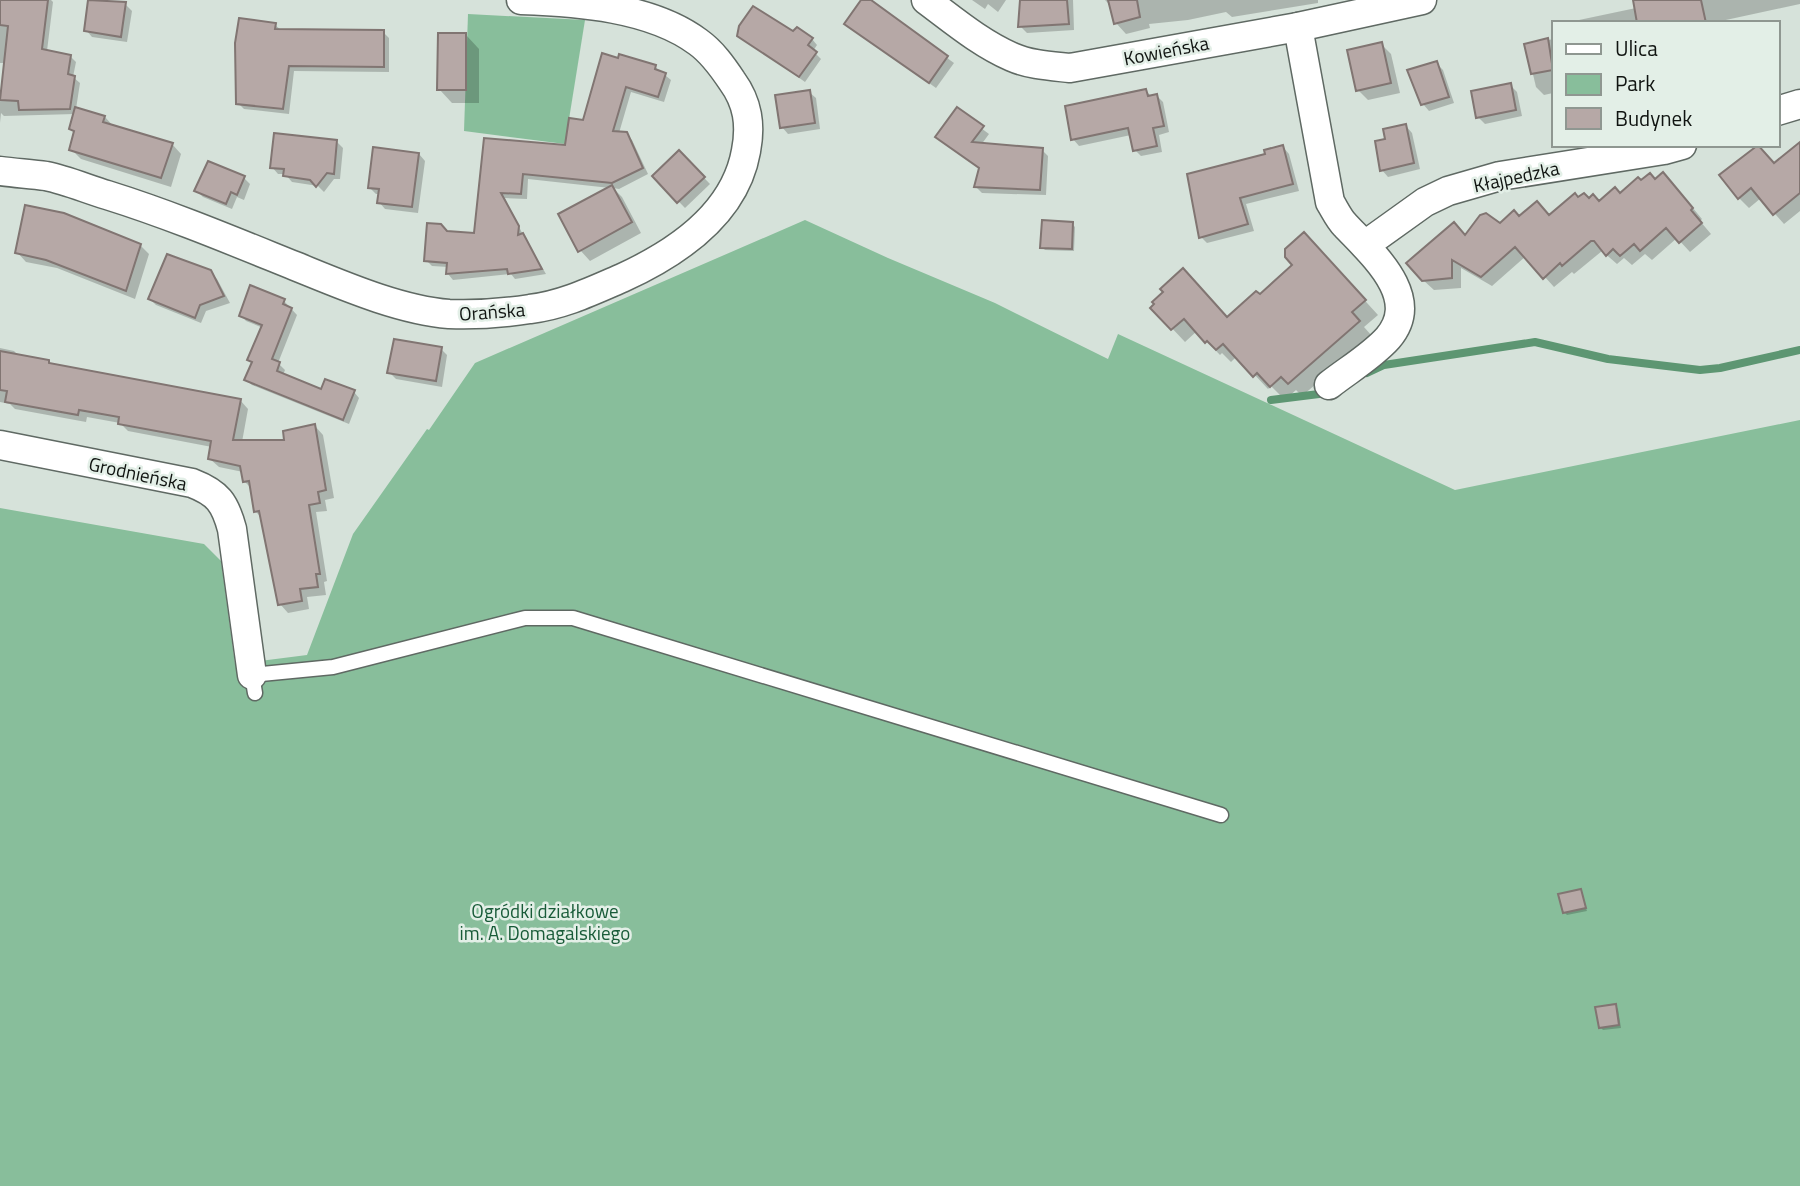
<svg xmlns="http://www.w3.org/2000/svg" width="1800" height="1186" font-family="'Titillium Web',sans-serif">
	<rect width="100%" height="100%" fill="#d6e2da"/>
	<g fill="#88be9b">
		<path d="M 468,14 L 585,20 L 565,144 L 464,131 Z"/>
		<path d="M 805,220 L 888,258 L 995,303 L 1108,359 L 1118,334 L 1455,490 L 1800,420 L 1800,1186 L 0,1186 L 0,508 L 204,544 L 221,561 L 235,664 L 307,655 L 353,534 L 427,429 L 429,430 L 475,363 Z"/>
	</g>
	<g fill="#0003">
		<path d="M 0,0 L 51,0 L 53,2 L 47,51 L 70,56 L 76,62 L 73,77 L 80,83 L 76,109 L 105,117 L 114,127 L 172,144 L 181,154 L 171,187 L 81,159 L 71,149 L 76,133 L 71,128 L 75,114 L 4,116 L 1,113 L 0,123 L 0,100 L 5,63 L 0,63 Z"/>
		<path d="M 90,0 L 125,4 L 132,11 L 127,42 L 92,37 L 86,30 Z"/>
		<path d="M 863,0 L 868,0 L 954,63 L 936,88 L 846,24 Z"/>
		<path d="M 972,0 L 1006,0 L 998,12 L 988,4 L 985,9 Z"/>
		<path d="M 1021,0 L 1073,0 L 1074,30 L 1027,33 L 1020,26 Z"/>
		<path d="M 1105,0 L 1318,0 L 1318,3 L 1232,17 L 1226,12 L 1188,20 L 1149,24 L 1150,28 L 1126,34 L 1116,23 L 1112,7 Z"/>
		<path d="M 1640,0 L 1800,0 L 1800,4 L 1712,23 L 1580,23 L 1579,20 L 1636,8 Z"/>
		<path d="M 275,25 L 281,30 L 383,32 L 389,38 L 389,72 L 294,71 L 289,114 L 244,109 L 238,103 Z"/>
		<path d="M 466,35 L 479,49 L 479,103 L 452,103 L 439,89 Z"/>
		<path d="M 739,35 L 812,39 L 817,45 L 813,51 L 821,59 L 805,82 Z"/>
		<path d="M 1553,39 L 1553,93 L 1544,95 L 1536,87 L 1526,45 Z"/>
		<path d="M 1381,44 L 1391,54 L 1400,93 L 1368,100 L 1358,90 Z"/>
		<path d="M 603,56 L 655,67 L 671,80 L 664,102 L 631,92 L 619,133 L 626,134 L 632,140 L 648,174 L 619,189 L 613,188 L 622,197 L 641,233 L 590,261 L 580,250 L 610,188 L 528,179 L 527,199 L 505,198 L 524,237 L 546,274 L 515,279 L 511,274 L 453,280 L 448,274 L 448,267 L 432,266 L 426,260 L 447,233 L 476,235 L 485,140 L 566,146 L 584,122 Z"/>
		<path d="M 1436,63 L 1443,70 L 1454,103 L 1429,111 L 1423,104 Z"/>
		<path d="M 1510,85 L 1517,92 L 1522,116 L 1485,124 L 1478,117 Z"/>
		<path d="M 1146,91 L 1152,97 L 1157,96 L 1163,102 L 1169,132 L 1159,135 L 1162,152 L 1141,156 L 1135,150 L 1131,135 L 1079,146 L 1073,139 Z"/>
		<path d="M 809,92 L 816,98 L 820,129 L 788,134 L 782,127 Z"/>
		<path d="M 957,110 L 989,134 L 981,145 L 1042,150 L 1048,156 L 1046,195 L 982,193 L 976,187 L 980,169 L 937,137 Z"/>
		<path d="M 1406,126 L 1412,133 L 1420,169 L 1388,177 L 1382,170 L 1387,140 Z"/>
		<path d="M 336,141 L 343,148 L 340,179 L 334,179 L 324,192 L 318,186 L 292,182 L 285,174 L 278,174 L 272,167 Z"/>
		<path d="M 1283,147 L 1289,154 L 1299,191 L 1246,204 L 1254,231 L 1207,243 L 1201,237 L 1267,155 Z"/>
		<path d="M 679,152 L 710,184 L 685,208 L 654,176 Z"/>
		<path d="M 419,154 L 425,161 L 418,213 L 385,209 L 379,202 L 380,194 L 376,194 L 369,187 Z"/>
		<path d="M 1800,155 L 1800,211 L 1784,224 L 1761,198 L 1749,208 L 1739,198 L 1775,165 Z"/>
		<path d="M 244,178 L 250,184 L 244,200 L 237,197 L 232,209 L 203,197 L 197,191 Z"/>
		<path d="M 1655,181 L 1673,184 L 1702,219 L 1700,221 L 1711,234 L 1690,252 L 1677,238 L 1652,260 L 1645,254 L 1632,265 L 1624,258 L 1617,264 L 1602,251 L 1574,274 L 1572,272 L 1554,287 L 1526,256 L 1492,286 L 1461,268 L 1461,288 L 1434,290 L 1423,280 L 1466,236 L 1520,218 L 1550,217 L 1579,199 L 1599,203 L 1620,195 L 1641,183 Z"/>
		<path d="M 1072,224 L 1075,227 L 1074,251 L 1045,250 L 1042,247 Z"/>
		<path d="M 140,245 L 149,254 L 135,299 L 57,268 L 26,262 L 17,252 Z"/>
		<path d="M 1317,248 L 1378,315 L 1364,327 L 1372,336 L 1302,396 L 1296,390 L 1285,400 L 1271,386 L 1268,389 L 1237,356 L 1231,362 L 1222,353 L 1220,355 L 1197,331 L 1185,342 L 1153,308 L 1227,319 L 1260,297 Z"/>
		<path d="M 210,272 L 217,279 L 230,303 L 206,311 L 201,323 L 156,305 L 150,299 Z"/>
		<path d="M 284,301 L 297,315 L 278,363 L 285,370 L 283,375 L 322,391 L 354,392 L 359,398 L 349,424 L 252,385 L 246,380 L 253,363 L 249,360 L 263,328 L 246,321 L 241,315 Z"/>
		<path d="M 0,348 L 14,351 L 19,356 L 48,362 L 52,365 L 240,400 L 248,409 L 242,442 L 286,442 L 315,426 L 323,435 L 334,498 L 325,500 L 327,511 L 316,512 L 327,581 L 324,582 L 326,595 L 307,597 L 309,609 L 288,613 L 280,604 L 263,519 L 256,512 L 252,489 L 244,481 L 243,472 L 219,467 L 210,459 L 212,447 L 128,431 L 120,423 L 87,417 L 86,422 L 15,409 L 10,404 L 0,402 Z"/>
		<path d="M 441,349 L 447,355 L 442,387 L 396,379 L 389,372 Z"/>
		<path d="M 1580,891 L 1587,911 L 1567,915 L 1564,912 Z"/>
		<path d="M 1616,1006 L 1618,1009 L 1621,1028 L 1603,1030 L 1600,1027 Z"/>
	</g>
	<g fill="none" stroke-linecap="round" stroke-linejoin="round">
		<g stroke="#5d9672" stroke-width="8">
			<path d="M 1367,373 L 1384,365 L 1535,342 L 1608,359 L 1700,370 L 1720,368 L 1800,350"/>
			<path d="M 1271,400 L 1327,393"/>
		</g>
	</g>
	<g fill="#b6a8a6" stroke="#817572" stroke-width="2">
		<path d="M 0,0 L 48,0 L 42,49 L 71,55 L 68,74 L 75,76 L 70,109 L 19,110 L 18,101 L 0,100 L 8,26 L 0,25 Z"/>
		<path d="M 88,0 L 126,2 L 121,37 L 84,31 Z"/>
		<path d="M 861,0 L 871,0 L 948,56 L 929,83 L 844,24 Z"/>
		<path d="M 1020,0 L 1067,0 L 1069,24 L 1018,27 Z"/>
		<path d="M 1108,0 L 1137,0 L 1140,17 L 1114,24 Z"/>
		<path d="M 1633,0 L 1701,0 L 1706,23 L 1637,23 Z"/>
		<path d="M 753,6 L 793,31 L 797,27 L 813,38 L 808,45 L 817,52 L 799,77 L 737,36 L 739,26 Z"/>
		<path d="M 239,18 L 276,23 L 275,29 L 384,30 L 384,67 L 289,66 L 283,109 L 236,104 L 235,43 Z"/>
		<path d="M 438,33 L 466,33 L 466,90 L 437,90 Z"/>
		<path d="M 1548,38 L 1553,70 L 1531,74 L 1524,44 Z"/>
		<path d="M 1382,42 L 1391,83 L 1356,91 L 1347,50 Z"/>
		<path d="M 602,53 L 618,58 L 619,54 L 656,65 L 655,69 L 666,73 L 658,97 L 626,87 L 613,131 L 627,132 L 643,168 L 612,183 L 523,174 L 521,194 L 501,193 L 519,226 L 518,235 L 523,233 L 542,269 L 508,274 L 507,269 L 446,274 L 447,263 L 424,261 L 427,223 L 441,224 L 447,231 L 474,233 L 484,138 L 565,145 L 569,118 L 583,120 Z"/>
		<path d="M 1437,61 L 1449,97 L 1421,105 L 1407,70 Z"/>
		<path d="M 1511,83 L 1516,110 L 1476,118 L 1471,91 Z"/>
		<path d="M 1146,89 L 1148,96 L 1157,94 L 1164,126 L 1153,128 L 1157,146 L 1133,151 L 1128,128 L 1071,140 L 1065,106 Z"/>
		<path d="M 810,90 L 815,123 L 780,128 L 775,95 Z"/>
		<path d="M 75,107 L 105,116 L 103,122 L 173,143 L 161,178 L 69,150 L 74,131 L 69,129 Z"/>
		<path d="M 957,107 L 984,126 L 972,142 L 1043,148 L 1040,190 L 974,187 L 979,168 L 935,137 Z"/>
		<path d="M 1406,124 L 1414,163 L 1380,171 L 1375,141 L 1385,139 L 1383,129 Z"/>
		<path d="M 274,133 L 337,140 L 334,174 L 327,173 L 316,187 L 310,180 L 283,176 L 284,169 L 270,168 Z"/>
		<path d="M 1800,142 L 1800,193 L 1773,215 L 1751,188 L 1738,199 L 1719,175 L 1758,145 L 1774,163 Z"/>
		<path d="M 1283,145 L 1293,184 L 1240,198 L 1248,224 L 1199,238 L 1187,174 L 1265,154 L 1264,150 Z"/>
		<path d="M 373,147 L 419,153 L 412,207 L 377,203 L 379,189 L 368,188 Z"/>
		<path d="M 679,150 L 705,177 L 677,203 L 652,176 Z"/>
		<path d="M 208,161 L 245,176 L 237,195 L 231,192 L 226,204 L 194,191 Z"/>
		<path d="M 1663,172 L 1693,208 L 1691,210 L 1702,223 L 1679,243 L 1666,228 L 1640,251 L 1634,244 L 1620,256 L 1613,249 L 1606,256 L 1594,241 L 1591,241 L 1562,266 L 1560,263 L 1543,279 L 1515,247 L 1481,277 L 1452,260 L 1452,278 L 1422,281 L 1406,263 L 1454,222 L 1465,235 L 1480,215 L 1486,213 L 1500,223 L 1514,210 L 1519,216 L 1537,201 L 1549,215 L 1575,193 L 1578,197 L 1584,193 L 1589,198 L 1593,194 L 1599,201 L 1615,187 L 1620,193 L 1638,177 L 1641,180 L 1650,173 L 1655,179 Z"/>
		<path d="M 612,185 L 632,222 L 578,252 L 558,214 Z"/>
		<path d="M 25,205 L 64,213 L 141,244 L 126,291 L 46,260 L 15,253 Z"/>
		<path d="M 1042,220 L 1073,222 L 1072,249 L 1040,248 Z"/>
		<path d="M 1304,232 L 1366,300 L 1352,312 L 1360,321 L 1288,384 L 1281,377 L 1270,387 L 1257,373 L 1253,377 L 1223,344 L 1216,350 L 1207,341 L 1205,343 L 1184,319 L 1171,330 L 1150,308 L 1154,304 L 1152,302 L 1163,292 L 1160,289 L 1183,268 L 1227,317 L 1256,291 L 1260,294 L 1292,265 L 1285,257 L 1285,249 Z"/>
		<path d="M 167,254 L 211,270 L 224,296 L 200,305 L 195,318 L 148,299 Z"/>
		<path d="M 250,285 L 285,299 L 283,304 L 292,308 L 272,359 L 280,362 L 277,371 L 321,389 L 325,379 L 355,390 L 343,420 L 244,380 L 252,362 L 247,360 L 262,325 L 239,316 Z"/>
		<path d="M 394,339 L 442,347 L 436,381 L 387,373 Z"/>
		<path d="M 0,351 L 49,360 L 49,363 L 241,399 L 233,440 L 284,440 L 283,431 L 315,424 L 326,490 L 318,492 L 320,503 L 309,505 L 320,574 L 316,574 L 318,587 L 300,589 L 302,601 L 278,605 L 259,511 L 254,512 L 249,481 L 243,482 L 240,466 L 208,459 L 211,441 L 118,424 L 119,417 L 79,410 L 78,415 L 5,402 L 7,391 L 0,390 Z"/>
		<path d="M 1581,889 L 1586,908 L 1563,913 L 1558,894 Z"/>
		<path d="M 1616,1004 L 1619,1025 L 1599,1028 L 1595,1007 Z"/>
	</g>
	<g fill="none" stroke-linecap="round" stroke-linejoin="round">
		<defs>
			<path id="lane" d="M 255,693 L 252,675 L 333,667 L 525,618 L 573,618 L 1221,815"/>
			<g id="street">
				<path d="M 926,0 C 953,20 980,43 1012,57 C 1030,65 1051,66 1070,68 L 1298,27 L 1422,0"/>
				<path d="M 1298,27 L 1330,202 C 1335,210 1339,219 1345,225 C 1372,254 1423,297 1388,338 C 1372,356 1348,370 1329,385"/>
				<path d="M 1777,111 L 1800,104"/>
				<path d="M 0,171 C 15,173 31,174 46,176 C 66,180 87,189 107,195 C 171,215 233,241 295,266 C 342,285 399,310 449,314 C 475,315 504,313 530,309 C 563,305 592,291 622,278 C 677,253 735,214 746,151 C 751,125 748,103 732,81 C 722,66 712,52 698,42 C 651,7 577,2 521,0"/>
				<path d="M 1365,245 L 1425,202 L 1448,191 L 1500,176 L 1664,150 L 1682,145"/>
				<path d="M 0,445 L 192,483 C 218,493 225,503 232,529 L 252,675"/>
			</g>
		</defs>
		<use href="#lane" stroke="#5f6963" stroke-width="17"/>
		<use href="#street" stroke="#5f6963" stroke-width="31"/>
		<use href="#lane" stroke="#fff" stroke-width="14"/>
		<use href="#street" stroke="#fff" stroke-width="28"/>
	</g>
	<g text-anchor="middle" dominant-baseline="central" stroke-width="5" stroke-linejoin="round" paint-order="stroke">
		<g font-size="19" fill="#101411" stroke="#e3efe7">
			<text transform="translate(1166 50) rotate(-11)">Kowieńska</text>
			<text transform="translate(1516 176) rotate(-12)">Kłajpedzka</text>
			<text transform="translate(492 311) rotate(-4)">Orańska</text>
			<text transform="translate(138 473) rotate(12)">Grodnieńska</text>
		</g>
		<g font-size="19" fill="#185b38" stroke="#e3efe7">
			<text x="545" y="910">Ogródki działkowe<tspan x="545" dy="22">im. A. Domagalskiego</tspan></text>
		</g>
	</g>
	<rect x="1552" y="21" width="228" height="126" fill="#e3efe7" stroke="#8f9791" stroke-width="2"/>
	<rect x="1566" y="44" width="35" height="10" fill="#ffffff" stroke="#8f9791" stroke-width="2"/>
	<text x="1615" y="56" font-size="21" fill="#101411">Ulica</text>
	<rect x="1566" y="74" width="35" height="21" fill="#88be9b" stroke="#8f9791" stroke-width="2"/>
	<text x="1615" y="91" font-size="21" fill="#101411">Park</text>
	<rect x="1566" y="108" width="35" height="21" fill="#b6a8a6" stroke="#8f9791" stroke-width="2"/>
	<text x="1615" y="126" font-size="21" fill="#101411">Budynek</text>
</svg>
